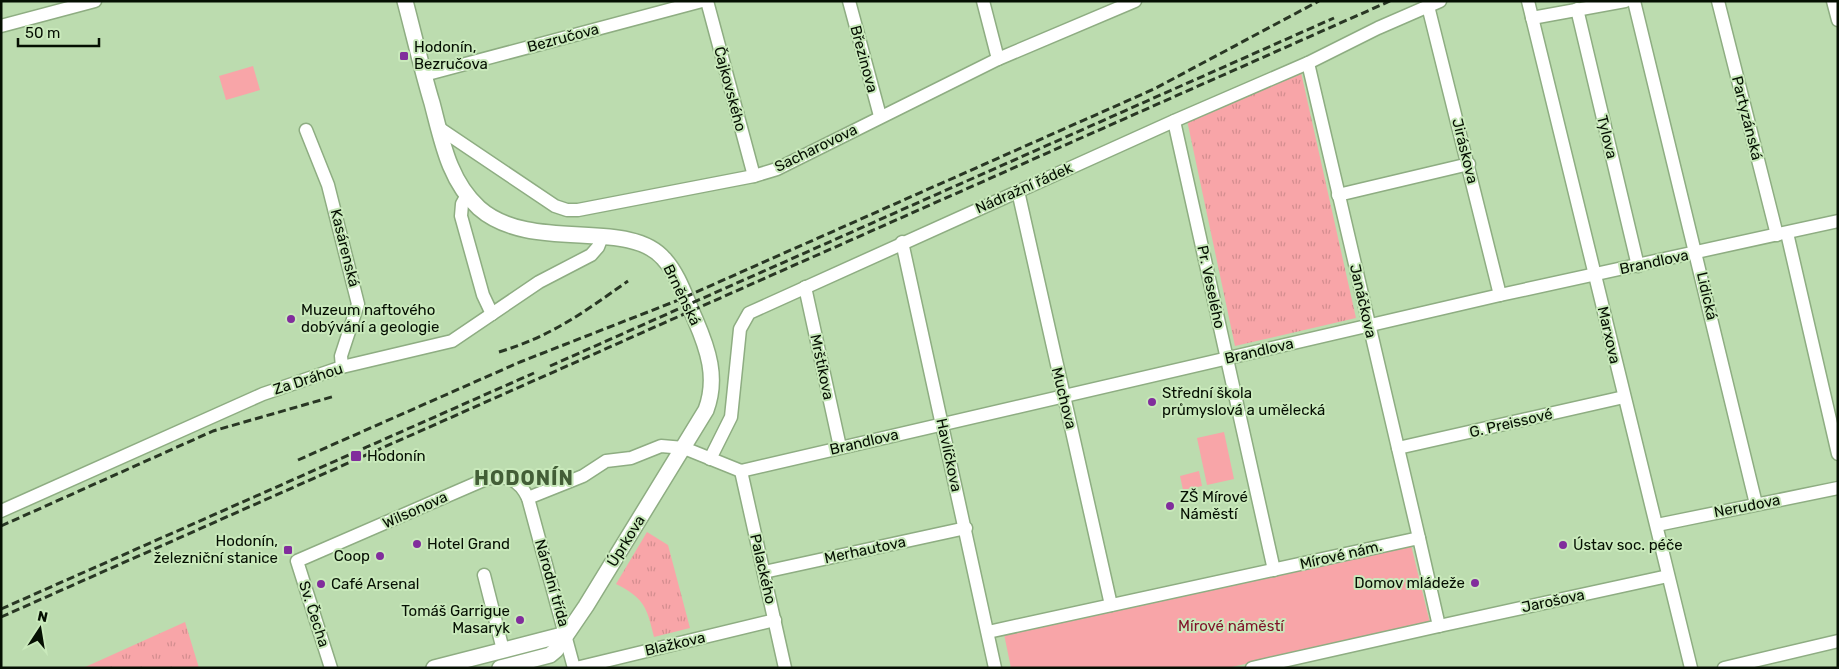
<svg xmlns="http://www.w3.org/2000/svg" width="1839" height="669" font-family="Rubik,sans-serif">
	<defs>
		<pattern id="grass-tufts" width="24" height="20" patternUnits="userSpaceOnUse" patternTransform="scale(1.25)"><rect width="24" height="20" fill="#f8a5a8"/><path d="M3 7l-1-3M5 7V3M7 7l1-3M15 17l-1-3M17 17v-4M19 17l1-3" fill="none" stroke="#d38d8f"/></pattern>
	</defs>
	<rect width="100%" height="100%" fill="#bcdcaf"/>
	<g fill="url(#grass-tufts)">
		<path d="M 1300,68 L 1356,318 L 1235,346 L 1187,120 Z"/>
		<path d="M 647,532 L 668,545 L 690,628 L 654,637 C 647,607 644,598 616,584 Z"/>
		<path d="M 185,622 L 199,668 L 83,668 Z"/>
	</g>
	<g fill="#f8a5a8">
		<path d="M 253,66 L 260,90 L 226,100 L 219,76 Z"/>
		<path d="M 1224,432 L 1234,479 L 1207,485 L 1197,438 Z"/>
		<path d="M 1199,471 L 1202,486 L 1183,490 L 1180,476 Z"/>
		<path d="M 1411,545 L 1430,623 L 1227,668 L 1011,668 L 1004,634 Z"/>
	</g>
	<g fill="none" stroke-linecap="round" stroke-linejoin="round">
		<defs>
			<g id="minor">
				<path d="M 707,1 L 754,176"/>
				<path d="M 849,1 L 880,116"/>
				<path d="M 983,1 L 998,59"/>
				<path d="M 1528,1 L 1691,668"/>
				<path d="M 1634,1 L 1756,504"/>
				<path d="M 1718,1 L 1777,235"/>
				<path d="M 1833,1 L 1838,20"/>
				<path d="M 1428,6 L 1500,295"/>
				<path d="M 1577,9 L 1638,266"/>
				<path d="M 1532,18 L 1625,1"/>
				<path d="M 1,26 L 95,1"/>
				<path d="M 1308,63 L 1419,538"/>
				<path d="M 424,75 L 702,1"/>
				<path d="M 1174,121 L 1274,570"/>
				<path d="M 439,128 L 555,206 L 567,210 L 578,210 L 754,176 L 777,169 L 998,59 L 1135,1"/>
				<path d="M 306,130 L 328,185 L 358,304 L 341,356 L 342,367"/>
				<path d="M 1018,191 L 1111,605"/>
				<path d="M 467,195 L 462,204 L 461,216 L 483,295 L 492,314"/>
				<path d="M 1338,195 L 1469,164"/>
				<path d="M 1787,233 L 1838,454"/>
				<path d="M 902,242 L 995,668"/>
				<path d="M 805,287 L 840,447"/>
				<path d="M 1398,448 L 1624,397"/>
				<path d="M 710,459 L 731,417 L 740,329 L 749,313 L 1174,121 L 1308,63 L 1378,28 L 1440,1"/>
				<path d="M 741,471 L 785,668"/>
				<path d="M 528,498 L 583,476 L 606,461 L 631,458 L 661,446 L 684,448 L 741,471 L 1500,295 L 1838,221"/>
				<path d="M 1,511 L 263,394 L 342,367 L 452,341 L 539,282 L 591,255 L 598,247 L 602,237"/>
				<path d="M 1657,525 L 1838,488"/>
				<path d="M 764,572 L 966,528"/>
				<path d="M 484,575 L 503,650"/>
				<path d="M 1439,626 L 1668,576"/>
				<path d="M 988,632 L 1419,538 L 1439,626 L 1252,668"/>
				<path d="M 331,668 L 297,561 L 486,479 C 506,474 519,479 528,498 L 574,668"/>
				<path d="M 576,668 L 775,620"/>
				<path d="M 1724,668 L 1838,641"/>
			</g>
			<g id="major">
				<path d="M 405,1 C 414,35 422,70 432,103 C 442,141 449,181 479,208 C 531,254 629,217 664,259 C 679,275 686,300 695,319 C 708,349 718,378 706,410 L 586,606 L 556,650 L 550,655 L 500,668"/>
				<path d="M 434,668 L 566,634"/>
			</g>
		</defs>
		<use href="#minor" stroke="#8ead82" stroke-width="15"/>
		<use href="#major" stroke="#8ead82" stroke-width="18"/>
		<use href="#minor" stroke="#fff" stroke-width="12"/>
		<use href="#major" stroke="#fff" stroke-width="15"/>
		<g stroke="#293724" stroke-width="3" stroke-dasharray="8 4" stroke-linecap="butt">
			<path d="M 499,352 C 552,336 584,312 628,281"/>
			<path d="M 550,366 L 1334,18"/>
			<path d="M 298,460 L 520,362 L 676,301 L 1154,89 L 1319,1"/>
			<path d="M 1,526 L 213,431 L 335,396"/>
			<path d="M 1,609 L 534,373"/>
			<path d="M 1,617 L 1390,1"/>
		</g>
	</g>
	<g fill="#812d9c" stroke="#c9e9bb" stroke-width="2">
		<rect x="399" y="51" width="10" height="10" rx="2.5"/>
		<circle cx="291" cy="319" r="5"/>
		<circle cx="1152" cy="402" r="5"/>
		<rect x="350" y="450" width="12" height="12" rx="2.5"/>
		<circle cx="1170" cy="506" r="5"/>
		<circle cx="417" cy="544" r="5"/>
		<circle cx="1563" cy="545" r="5"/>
		<rect x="283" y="545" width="10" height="10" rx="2.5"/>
		<circle cx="380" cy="556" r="5"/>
		<circle cx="1475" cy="583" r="5"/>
		<circle cx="321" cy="584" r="5"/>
		<circle cx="520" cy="620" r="5"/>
	</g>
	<g text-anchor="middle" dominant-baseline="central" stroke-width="4" stroke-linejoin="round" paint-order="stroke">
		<g font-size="15" fill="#050f02" stroke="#c9e9bb">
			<text transform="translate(563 38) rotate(-15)">Bezručova</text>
			<text transform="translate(864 59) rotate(75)">Březinova</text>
			<text transform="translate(730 89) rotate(75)">Čajkovského</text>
			<text transform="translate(1747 118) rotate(76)">Partyzánská</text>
			<text transform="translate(1607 137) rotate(76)">Tylova</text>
			<text transform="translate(816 148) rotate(-26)">Sacharovova</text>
			<text transform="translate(1465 151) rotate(76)">Jiráskova</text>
			<text transform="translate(1024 188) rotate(-24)">Nádražní řádek</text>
			<text transform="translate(345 248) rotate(76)">Kasárenská</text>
			<text transform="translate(1654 262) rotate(-12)">Brandlova</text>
			<text transform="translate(1211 287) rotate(78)">Pr. Veselého</text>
			<text transform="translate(682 295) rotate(64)">Brněnská</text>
			<text transform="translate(1707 296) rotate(77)">Lidická</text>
			<text transform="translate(1363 301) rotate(77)">Janáčkova</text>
			<text transform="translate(1609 335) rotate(77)">Marxova</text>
			<text transform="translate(1259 351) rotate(-13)">Brandlova</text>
			<text transform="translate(822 367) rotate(78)">Mrštíkova</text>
			<text transform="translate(308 379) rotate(-18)">Za Dráhou</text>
			<text transform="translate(1064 398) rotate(76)">Muchova</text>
			<text transform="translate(1511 423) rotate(-13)">G. Preissové</text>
			<text transform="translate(864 442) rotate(-13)">Brandlova</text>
			<text transform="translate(949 455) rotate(78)">Havlíčkova</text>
			<text transform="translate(1747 506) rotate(-11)">Nerudova</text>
			<text transform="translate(415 510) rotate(-24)">Wilsonova</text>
			<text transform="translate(626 541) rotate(-58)">Úprkova</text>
			<text transform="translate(865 550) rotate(-12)">Merhautova</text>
			<text transform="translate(1341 555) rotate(-13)">Mírové nám.</text>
			<text transform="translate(763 569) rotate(77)">Palackého</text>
			<text transform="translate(552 583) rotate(74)">Národní třída</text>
			<text transform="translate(1553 601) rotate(-12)">Jarošova</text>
			<text transform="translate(314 614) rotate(72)">Sv. Čecha</text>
			<text transform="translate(675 644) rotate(-13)">Blažkova</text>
		</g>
		<g font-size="15" fill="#050f02" stroke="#c9e9bb" text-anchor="start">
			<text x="414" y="47">Hodonín,<tspan x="414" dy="17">Bezručova</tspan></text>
			<text x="301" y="310">Muzeum naftového<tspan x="301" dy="17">dobývání a geologie</tspan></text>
			<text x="1162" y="393">Střední škola<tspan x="1162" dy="17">průmyslová a umělecká</tspan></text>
			<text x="367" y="456">Hodonín</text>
			<text x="1180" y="497">ZŠ Mírové<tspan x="1180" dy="17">Náměstí</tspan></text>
			<text x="278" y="541" text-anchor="end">Hodonín,<tspan x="278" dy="17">železniční stanice</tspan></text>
			<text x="427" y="544">Hotel Grand</text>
			<text x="1573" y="545">Ústav soc. péče</text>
			<text x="370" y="556" text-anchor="end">Coop</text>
			<text x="1465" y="583" text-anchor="end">Domov mládeže</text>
			<text x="331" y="584">Café Arsenal</text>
			<text x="510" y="611" text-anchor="end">Tomáš Garrigue<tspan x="510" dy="17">Masaryk</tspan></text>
		</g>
		<g font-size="15" fill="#7f1128" stroke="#c9e9bb">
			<text x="1231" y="626">Mírové náměstí</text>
		</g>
		<g font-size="20" font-weight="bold" letter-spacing="1" fill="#435e37" stroke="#c9e9bb">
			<text x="524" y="478">HODONÍN</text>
		</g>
	</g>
	<rect width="1839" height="669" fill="none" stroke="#050f02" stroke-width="5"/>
	<g transform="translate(40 629) rotate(12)" stroke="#c9e9bb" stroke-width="4" paint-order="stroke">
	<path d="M0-4L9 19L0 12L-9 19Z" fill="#050f02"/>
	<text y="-8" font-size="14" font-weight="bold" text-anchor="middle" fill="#050f02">N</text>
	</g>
	<path d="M18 38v8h81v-8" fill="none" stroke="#050f02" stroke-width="2.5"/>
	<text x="25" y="38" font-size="15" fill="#050f02" stroke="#c9e9bb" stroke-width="4" paint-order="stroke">50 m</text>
</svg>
